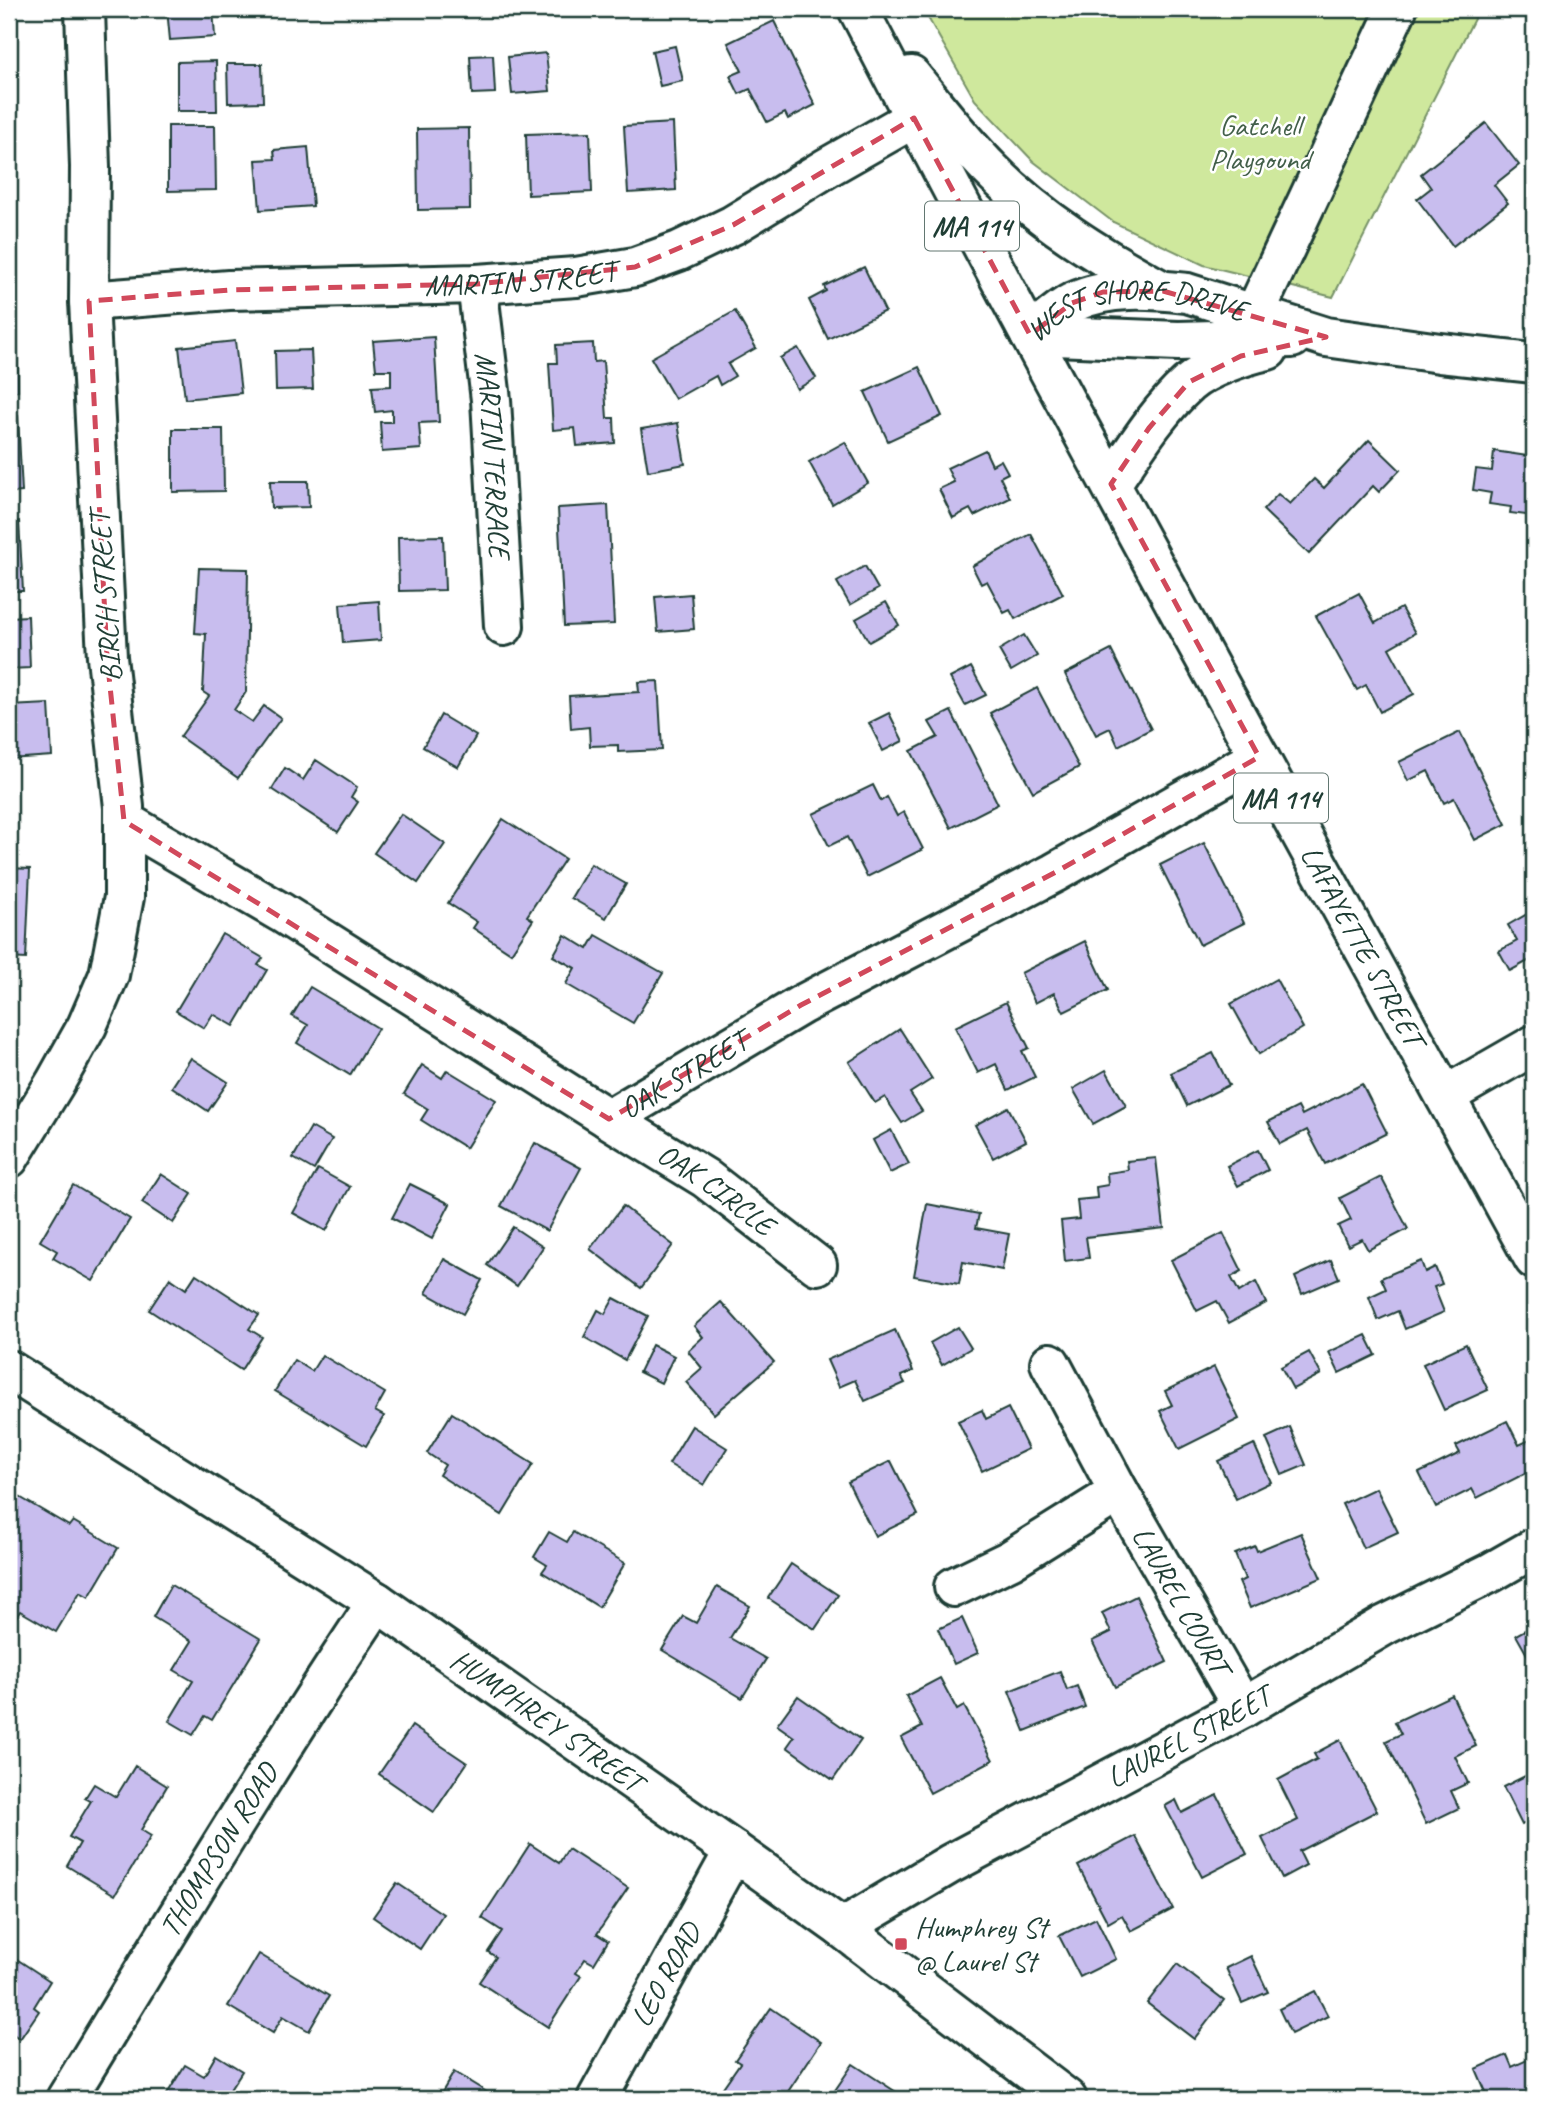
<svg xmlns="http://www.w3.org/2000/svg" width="1543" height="2108" font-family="Caveat,sans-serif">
	<rect width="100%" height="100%" fill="#fff"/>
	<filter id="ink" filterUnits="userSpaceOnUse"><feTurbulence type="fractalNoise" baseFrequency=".0143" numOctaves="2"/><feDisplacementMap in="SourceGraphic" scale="14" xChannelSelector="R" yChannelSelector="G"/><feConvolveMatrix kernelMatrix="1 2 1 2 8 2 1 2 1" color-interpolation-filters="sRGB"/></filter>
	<g filter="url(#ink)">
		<path fill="#cfe89d" stroke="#779268" stroke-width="2" d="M 923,9 L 1479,9 L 1333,297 L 1204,265 L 1113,222 L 1033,161 L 975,100 Z"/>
		<g fill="#c8bdee" stroke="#1f3d34" stroke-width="2">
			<path d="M 167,9 L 213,9 L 215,37 L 170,40 Z"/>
			<path d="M 774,21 L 815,105 L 788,119 L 785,113 L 767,122 L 750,89 L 739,94 L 730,76 L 742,71 L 728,43 Z"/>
			<path d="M 675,46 L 683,81 L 660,86 L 652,51 Z"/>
			<path d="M 546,53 L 550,91 L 512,94 L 508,57 Z"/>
			<path d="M 493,55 L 495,93 L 472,94 L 470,56 Z"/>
			<path d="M 216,61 L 217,111 L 177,111 L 177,62 Z"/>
			<path d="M 227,64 L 262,64 L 263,102 L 228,103 Z"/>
			<path d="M 11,94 L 13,136 L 9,136 L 9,95 Z"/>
			<path d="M 673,123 L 676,190 L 628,193 L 624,126 Z"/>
			<path d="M 1486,123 L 1519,165 L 1494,185 L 1508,203 L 1453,246 L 1417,199 L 1431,188 L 1421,174 Z"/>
			<path d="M 168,126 L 215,126 L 216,190 L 168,191 Z"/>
			<path d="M 469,128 L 470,209 L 418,210 L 417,129 Z"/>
			<path d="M 590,132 L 592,192 L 528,195 L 526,134 Z"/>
			<path d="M 308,147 L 313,206 L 260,210 L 256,160 L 275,159 L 274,150 Z"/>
			<rect x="9" y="214" width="6" height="53"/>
			<path d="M 864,267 L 885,311 L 828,339 L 809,300 L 826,291 L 824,286 Z"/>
			<path d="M 735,311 L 756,348 L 728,364 L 735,376 L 720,385 L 716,376 L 675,399 L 651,358 Z"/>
			<path d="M 17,326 L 18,391 L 9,392 L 9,327 Z"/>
			<path d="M 434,337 L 439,422 L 419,423 L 421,449 L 382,452 L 380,422 L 392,422 L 392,410 L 375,412 L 372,387 L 391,386 L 391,370 L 376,370 L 373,341 Z"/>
			<path d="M 235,341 L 241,393 L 185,399 L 179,347 Z"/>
			<path d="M 593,343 L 594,362 L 603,361 L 607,418 L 614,418 L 615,443 L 577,446 L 575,428 L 553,430 L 549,363 L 557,363 L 556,345 Z"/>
			<path d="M 798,348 L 816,378 L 797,389 L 780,358 Z"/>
			<path d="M 311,350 L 313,389 L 276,390 L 275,351 Z"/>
			<path d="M 919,367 L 942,416 L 888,441 L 865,392 Z"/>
			<path d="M 18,416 L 22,492 L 9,493 L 9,417 Z"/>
			<path d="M 678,423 L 685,464 L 648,471 L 641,429 Z"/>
			<path d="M 173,429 L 223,429 L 224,491 L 173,492 Z"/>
			<path d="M 1369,440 L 1400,470 L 1379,492 L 1373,486 L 1309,554 L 1263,510 L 1278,494 L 1290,504 L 1314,479 L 1324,488 Z"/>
			<path d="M 845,442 L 868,483 L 832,504 L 809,462 Z"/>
			<path d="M 985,450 L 992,465 L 1001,460 L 1008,473 L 1000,477 L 1010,498 L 974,516 L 970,509 L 953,518 L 939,489 L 954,482 L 947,468 Z"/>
			<path d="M 1494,451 L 1534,457 L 1534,516 L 1510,513 L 1511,507 L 1489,504 L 1491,493 L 1473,490 L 1476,469 L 1492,471 Z"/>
			<path d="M 270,481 L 308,481 L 309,507 L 271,508 Z"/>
			<path d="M 608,505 L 614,624 L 564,626 L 558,508 Z"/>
			<path d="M 19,521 L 23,591 L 9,591 L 9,522 Z"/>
			<path d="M 1031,534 L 1063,594 L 1015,619 L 1010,610 L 1004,613 L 987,581 L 981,584 L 972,566 Z"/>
			<path d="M 443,536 L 445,590 L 399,591 L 398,537 Z"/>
			<path d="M 865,566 L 878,589 L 850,605 L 837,582 Z"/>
			<path d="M 199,568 L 248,569 L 246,692 L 234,710 L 252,722 L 264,706 L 281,718 L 238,778 L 180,737 L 209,696 L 203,692 L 206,634 L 195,633 Z"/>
			<path d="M 1359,593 L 1375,623 L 1401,608 L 1415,633 L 1389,648 L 1414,694 L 1380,712 L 1366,685 L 1357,690 L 1316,616 Z"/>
			<path d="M 691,594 L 694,629 L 658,632 L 655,597 Z"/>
			<path d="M 379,601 L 381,640 L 343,643 L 340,604 Z"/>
			<path d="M 886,602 L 899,625 L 869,642 L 856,619 Z"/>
			<path d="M 28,616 L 30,668 L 9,669 L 9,617 Z"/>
			<path d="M 1024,635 L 1037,656 L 1011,671 L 999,650 Z"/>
			<path d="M 1111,650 L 1151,729 L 1118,746 L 1110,728 L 1096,735 L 1065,674 Z"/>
			<path d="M 971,667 L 986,695 L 965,705 L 950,678 Z"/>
			<path d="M 658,681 L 662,750 L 618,752 L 618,745 L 590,746 L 589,727 L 571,729 L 569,696 L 639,692 L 638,682 Z"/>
			<path d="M 1037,688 L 1079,767 L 1033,792 L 990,713 Z"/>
			<path d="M 49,704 L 52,756 L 9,759 L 9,706 Z"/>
			<path d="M 951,711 L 998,804 L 951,828 L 911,751 L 938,737 L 929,722 Z"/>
			<path d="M 889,713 L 903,741 L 883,751 L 869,723 Z"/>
			<path d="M 441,715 L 476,736 L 458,767 L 423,747 Z"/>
			<path d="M 1460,732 L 1506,824 L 1475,840 L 1454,798 L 1444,803 L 1428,771 L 1408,781 L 1399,762 Z"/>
			<path d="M 316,760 L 357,787 L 351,797 L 358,802 L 338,832 L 272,789 L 285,768 L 303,780 Z"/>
			<path d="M 873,785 L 881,801 L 887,797 L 897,816 L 904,812 L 923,849 L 867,877 L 847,837 L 829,846 L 813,814 Z"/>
			<path d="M 401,814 L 445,844 L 418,883 L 374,853 Z"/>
			<path d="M 503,819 L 565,859 L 527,916 L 533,920 L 511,953 L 473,928 L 477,922 L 448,903 Z"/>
			<path d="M 1204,843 L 1244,923 L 1200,945 L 1160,865 Z"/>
			<path d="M 591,864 L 626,884 L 606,918 L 571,898 Z"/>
			<path d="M 9,868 L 30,869 L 26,959 L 9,958 Z"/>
			<path d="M 1534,910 L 1534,968 L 1530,960 L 1510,971 L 1499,951 L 1517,941 L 1508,925 Z"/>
			<path d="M 222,934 L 263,958 L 258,965 L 267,970 L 234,1026 L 213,1014 L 204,1028 L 176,1011 Z"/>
			<path d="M 565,935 L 588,949 L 596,935 L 663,973 L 633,1023 L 566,984 L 575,968 L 553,956 Z"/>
			<path d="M 1085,941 L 1108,990 L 1064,1012 L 1054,993 L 1035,1003 L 1021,973 Z"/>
			<path d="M 1276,979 L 1303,1028 L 1259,1054 L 1231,1004 Z"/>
			<path d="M 310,987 L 378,1028 L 350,1075 L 297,1043 L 308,1025 L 292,1016 Z"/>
			<path d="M 1006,1002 L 1029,1048 L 1022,1051 L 1035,1077 L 1008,1090 L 996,1064 L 978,1073 L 955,1027 Z"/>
			<path d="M 900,1029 L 932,1079 L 910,1093 L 922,1111 L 902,1123 L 885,1097 L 875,1103 L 849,1062 Z"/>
			<path d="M 1213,1053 L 1229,1085 L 1187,1106 L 1171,1073 Z"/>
			<path d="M 191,1058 L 228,1082 L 208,1111 L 172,1087 Z"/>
			<path d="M 422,1065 L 442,1078 L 447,1070 L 496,1100 L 466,1148 L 421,1120 L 428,1109 L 404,1094 Z"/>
			<path d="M 1106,1070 L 1126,1106 L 1093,1124 L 1073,1089 Z"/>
			<path d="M 1362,1084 L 1387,1133 L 1325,1164 L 1307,1130 L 1280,1144 L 1268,1122 L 1298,1107 L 1302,1115 Z"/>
			<path d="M 1008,1107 L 1026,1141 L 993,1158 L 975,1125 Z"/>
			<path d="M 311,1127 L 332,1139 L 314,1170 L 293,1158 Z"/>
			<path d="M 891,1130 L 909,1164 L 890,1173 L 873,1140 Z"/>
			<path d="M 535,1143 L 581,1168 L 547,1231 L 501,1206 Z"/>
			<path d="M 1258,1150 L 1268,1170 L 1238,1186 L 1227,1166 Z"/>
			<path d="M 1156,1158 L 1164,1228 L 1086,1237 L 1089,1258 L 1065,1261 L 1061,1221 L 1079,1219 L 1077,1200 L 1097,1198 L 1096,1187 L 1108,1185 L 1107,1173 L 1128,1170 L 1127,1161 Z"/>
			<path d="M 318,1169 L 350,1187 L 326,1231 L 293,1213 Z"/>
			<path d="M 161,1174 L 192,1194 L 173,1223 L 142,1203 Z"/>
			<path d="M 1381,1177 L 1408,1229 L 1368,1250 L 1362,1239 L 1348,1246 L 1338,1226 L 1351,1220 L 1340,1198 Z"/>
			<path d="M 410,1184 L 450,1204 L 432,1239 L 392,1218 Z"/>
			<path d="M 73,1185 L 130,1219 L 93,1281 L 53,1258 L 57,1251 L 40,1241 Z"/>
			<path d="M 927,1204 L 979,1214 L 976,1228 L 1009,1234 L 1002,1270 L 963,1262 L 959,1284 L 914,1276 Z"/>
			<path d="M 623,1206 L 673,1245 L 641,1288 L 590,1249 Z"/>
			<path d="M 513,1227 L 543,1247 L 517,1286 L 487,1265 Z"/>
			<path d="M 1223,1233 L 1242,1271 L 1231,1277 L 1239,1292 L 1256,1282 L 1266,1303 L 1229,1323 L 1217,1301 L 1197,1311 L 1171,1260 Z"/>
			<path d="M 444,1259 L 482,1280 L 463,1314 L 426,1293 Z"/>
			<path d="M 1331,1260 L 1339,1278 L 1302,1294 L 1295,1277 Z"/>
			<path d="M 1421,1261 L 1425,1272 L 1435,1267 L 1442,1284 L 1434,1287 L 1444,1312 L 1405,1329 L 1398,1311 L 1378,1320 L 1369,1297 L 1386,1289 L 1381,1278 Z"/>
			<path d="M 196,1274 L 259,1315 L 249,1329 L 262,1337 L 241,1370 L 149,1310 L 170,1278 L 186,1289 Z"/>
			<path d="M 614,1298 L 648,1316 L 625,1360 L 584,1337 L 598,1310 L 605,1314 Z"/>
			<path d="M 721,1302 L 774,1362 L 714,1414 L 686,1382 L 702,1368 L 688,1351 L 703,1337 L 694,1326 Z"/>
			<path d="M 958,1327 L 971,1348 L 942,1365 L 930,1343 Z"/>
			<path d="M 895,1330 L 913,1371 L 901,1376 L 905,1383 L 865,1401 L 855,1380 L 839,1387 L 827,1360 Z"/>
			<path d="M 1366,1335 L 1376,1355 L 1339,1373 L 1329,1352 Z"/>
			<path d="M 1466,1344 L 1488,1390 L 1444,1410 L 1423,1364 Z"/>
			<path d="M 652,1345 L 674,1356 L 661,1383 L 639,1372 Z"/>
			<path d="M 1309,1352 L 1321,1374 L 1293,1389 L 1281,1367 Z"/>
			<path d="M 322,1355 L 385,1393 L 375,1411 L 384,1416 L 366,1446 L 275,1391 L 294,1360 L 312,1371 Z"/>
			<path d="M 1214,1367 L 1239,1419 L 1179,1449 L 1160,1411 L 1172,1405 L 1165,1391 Z"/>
			<path d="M 1008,1408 L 1028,1449 L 982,1471 L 958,1421 L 982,1410 L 986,1419 Z"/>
			<path d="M 452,1413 L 533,1464 L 502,1515 L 439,1475 L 445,1465 L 427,1453 Z"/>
			<path d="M 1507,1421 L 1519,1445 L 1534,1438 L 1534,1469 L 1477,1498 L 1472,1489 L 1436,1507 L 1419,1473 L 1460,1453 L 1456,1446 Z"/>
			<path d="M 692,1426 L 727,1448 L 704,1485 L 669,1464 Z"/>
			<path d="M 1290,1427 L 1306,1465 L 1282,1475 L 1266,1438 Z"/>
			<path d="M 1254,1444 L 1271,1482 L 1236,1499 L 1218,1461 Z"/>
			<path d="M 891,1461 L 918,1515 L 875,1536 L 848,1482 Z"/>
			<path d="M 1376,1488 L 1398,1532 L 1363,1548 L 1342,1504 Z"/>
			<path d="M 11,1492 L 69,1526 L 73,1521 L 118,1548 L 89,1597 L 80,1592 L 56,1632 L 20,1611 L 9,1629 L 9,1496 Z"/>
			<path d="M 549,1532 L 567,1542 L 573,1532 L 625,1563 L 599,1607 L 542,1572 L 547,1565 L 534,1557 Z"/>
			<path d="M 1301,1533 L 1321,1578 L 1250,1608 L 1239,1582 L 1245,1579 L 1235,1554 L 1255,1546 L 1257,1551 Z"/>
			<path d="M 791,1564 L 838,1595 L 815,1629 L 768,1598 Z"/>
			<path d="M 171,1585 L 261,1639 L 212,1720 L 205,1716 L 193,1735 L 169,1721 L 193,1681 L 174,1670 L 192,1641 L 153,1617 Z"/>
			<path d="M 717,1587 L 750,1606 L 730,1638 L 766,1659 L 742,1698 L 662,1650 L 683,1616 L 696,1623 Z"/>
			<path d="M 1136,1596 L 1167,1662 L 1115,1687 L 1092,1641 L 1111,1632 L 1102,1613 Z"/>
			<path d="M 962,1618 L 978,1653 L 954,1664 L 938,1629 Z"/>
			<path d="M 1534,1625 L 1534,1667 L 1516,1635 Z"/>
			<path d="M 1060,1671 L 1067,1690 L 1077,1686 L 1085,1707 L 1025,1731 L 1009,1691 Z"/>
			<path d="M 940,1678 L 957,1710 L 964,1706 L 993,1760 L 930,1793 L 901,1738 L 922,1727 L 906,1696 Z"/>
			<path d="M 1452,1695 L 1476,1746 L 1455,1756 L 1468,1783 L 1451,1791 L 1459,1808 L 1426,1824 L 1386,1741 L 1401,1734 L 1395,1722 Z"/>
			<path d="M 798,1696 L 861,1740 L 833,1780 L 787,1747 L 794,1737 L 777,1725 Z"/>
			<path d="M 412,1726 L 467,1763 L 434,1812 L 379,1774 Z"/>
			<path d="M 1340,1740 L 1377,1811 L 1299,1851 L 1306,1865 L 1282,1878 L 1262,1838 L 1298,1820 L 1278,1780 L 1317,1759 L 1314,1754 Z"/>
			<path d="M 135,1766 L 167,1786 L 141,1830 L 151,1836 L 115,1895 L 67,1866 L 80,1843 L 69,1837 L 91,1801 L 85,1798 L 94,1784 L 116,1797 Z"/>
			<path d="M 1527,1775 L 1534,1789 L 1534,1819 L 1522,1825 L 1503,1787 Z"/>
			<path d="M 1217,1795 L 1247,1854 L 1202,1877 L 1165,1806 L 1176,1800 L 1182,1813 Z"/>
			<path d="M 1135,1836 L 1173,1909 L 1131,1931 L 1122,1915 L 1108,1923 L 1078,1866 Z"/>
			<path d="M 530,1844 L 559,1863 L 568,1849 L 628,1888 L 597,1934 L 608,1941 L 594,1964 L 585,1959 L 576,1973 L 581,1976 L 548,2027 L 479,1982 L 496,1957 L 488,1952 L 502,1931 L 482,1918 Z"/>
			<path d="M 397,1883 L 443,1914 L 420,1949 L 373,1917 Z"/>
			<path d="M 1096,1918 L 1116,1959 L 1080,1977 L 1059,1936 Z"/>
			<path d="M 259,1954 L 329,1996 L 309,2031 L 283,2016 L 273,2033 L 228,2006 Z"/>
			<path d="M 12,1956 L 50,1981 L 34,2007 L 39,2011 L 20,2039 L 9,2031 L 9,1961 Z"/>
			<path d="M 1251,1956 L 1268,1992 L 1242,2003 L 1226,1968 Z"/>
			<path d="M 1177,1964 L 1224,2000 L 1194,2039 L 1147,2003 Z"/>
			<path d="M 1315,1991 L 1328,2016 L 1291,2034 L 1279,2009 Z"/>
			<path d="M 771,2008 L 821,2042 L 783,2099 L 715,2099 L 740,2063 L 735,2060 Z"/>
			<path d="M 216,2055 L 242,2071 L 224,2099 L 164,2099 L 185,2065 L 204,2076 Z"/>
			<path d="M 1507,2055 L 1512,2067 L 1534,2057 L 1534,2099 L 1489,2099 L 1476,2069 Z"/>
			<path d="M 853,2064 L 907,2099 L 829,2099 Z"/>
			<path d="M 454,2072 L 498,2099 L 438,2099 Z"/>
		</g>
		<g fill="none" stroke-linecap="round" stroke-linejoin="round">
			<defs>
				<g id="minor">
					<path id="s1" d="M 477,284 L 491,400 L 504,626"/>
					<path id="s2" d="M 89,301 L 229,290 L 477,284 L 576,277 L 635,267 L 679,251 L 733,225 L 828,167 L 914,118"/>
					<path d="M 1254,315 L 1397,9"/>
					<path id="s3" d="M 124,821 L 282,913 L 609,1119 L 801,1005 L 1054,873 L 1259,757"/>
					<path d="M 1445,1096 L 1534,1045"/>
					<path id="s4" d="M 609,1119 L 705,1178 L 817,1265"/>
					<path d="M 9,1158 L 55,1083 L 87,1026 L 109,975 L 124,897 L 124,807 L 107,657 L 89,301 L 90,167 L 85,9"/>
					<path id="s5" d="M 1050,1363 L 1119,1492 L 1243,1708"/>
					<path d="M 954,1587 L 1010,1560 L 1119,1492"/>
					<path id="s6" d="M 842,1928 L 950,1864 L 1243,1708 L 1385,1625 L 1490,1573 L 1534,1548"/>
					<path id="s7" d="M 66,2099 C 168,1932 268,1765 377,1602"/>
					<path id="s8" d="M 597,2099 L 734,1851"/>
				</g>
				<g id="major">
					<path id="s9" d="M 858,9 C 1076,430 1307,843 1534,1259"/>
					<path d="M 911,76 C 937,108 962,141 991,170 C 1040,220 1101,257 1161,290"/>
					<path id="s10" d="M 1030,335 C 1044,325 1058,309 1074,302 C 1108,286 1149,289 1187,293 L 1326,337 L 1440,353 L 1534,363"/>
					<path d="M 1030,335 L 1178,341 L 1292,338"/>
					<path d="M 1111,484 C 1134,450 1157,412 1188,384 C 1206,368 1245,355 1268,350"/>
					<path id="s11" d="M 9,1370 L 377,1602 L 734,1851 L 842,1928 L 1067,2099"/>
				</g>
			</defs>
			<use href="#minor" stroke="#1f3d34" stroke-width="44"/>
			<use href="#major" stroke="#1f3d34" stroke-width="44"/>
			<use href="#minor" stroke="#fff" stroke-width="38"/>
			<use href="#major" stroke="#fff" stroke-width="38"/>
		</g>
	</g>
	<path fill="none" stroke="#d1495b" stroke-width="5" stroke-dasharray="14 9" stroke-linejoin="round" d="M 914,118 L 1030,335 L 1072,303 L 1103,292 L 1163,291 L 1326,337 L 1241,356 L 1189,382 L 1149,428 L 1111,484 L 1259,757 L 1054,873 L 801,1005 L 609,1119 L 124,821 L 107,657 L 89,301 L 229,290 L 477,284 L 635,267 L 733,225 Z"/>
	<rect fill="#d1495b" stroke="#fff" stroke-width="2.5" x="894" y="1937" width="14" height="14" rx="3.5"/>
	<g text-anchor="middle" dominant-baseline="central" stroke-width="5" stroke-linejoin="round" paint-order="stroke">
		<g fill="#fff" stroke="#627771" stroke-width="2">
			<rect x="925" y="201.5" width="94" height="49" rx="5"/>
			<rect x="1234" y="773.5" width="94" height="49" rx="5"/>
		</g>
		<g font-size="28" font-weight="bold" fill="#1f3d34">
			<text x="972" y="226">MA 114</text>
			<text x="1281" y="798">MA 114</text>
		</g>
		<g font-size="30" fill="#425f49" stroke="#fff">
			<text x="1260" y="125">Gatchell<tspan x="1260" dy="34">Playgound</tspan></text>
		</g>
		<g font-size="30" fill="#1f3d34" stroke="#fff">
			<text stroke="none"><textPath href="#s2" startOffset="432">MARTIN STREET</textPath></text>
			<text stroke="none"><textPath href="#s10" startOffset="116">WEST SHORE DRIVE</textPath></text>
			<text stroke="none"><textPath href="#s1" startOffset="172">MARTIN TERRACE</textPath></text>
			<text transform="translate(105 597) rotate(-94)">BIRCH STREET</text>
			<text stroke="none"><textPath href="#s9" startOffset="1064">LAFAYETTE STREET</textPath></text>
			<text stroke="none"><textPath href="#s3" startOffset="656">OAK STREET</textPath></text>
			<text stroke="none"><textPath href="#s4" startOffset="128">OAK CIRCLE</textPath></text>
			<text stroke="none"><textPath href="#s5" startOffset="271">LAUREL COURT</textPath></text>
			<text stroke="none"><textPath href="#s11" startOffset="642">HUMPHREY STREET</textPath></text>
			<text stroke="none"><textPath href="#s6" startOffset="396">LAUREL STREET</textPath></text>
			<text stroke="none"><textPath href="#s7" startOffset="292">THOMPSON ROAD</textPath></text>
			<text stroke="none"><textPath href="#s8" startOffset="142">LEO ROAD</textPath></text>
		</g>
		<g font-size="30" fill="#1f3d34" stroke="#fff" text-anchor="start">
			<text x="915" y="1927">Humphrey St<tspan x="915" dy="34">@ Laurel St</tspan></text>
		</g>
	</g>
	<rect width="1543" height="2108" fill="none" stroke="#fff" stroke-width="35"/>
	<rect x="18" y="18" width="1508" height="2073" fill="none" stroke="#1f3d34" stroke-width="2.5" filter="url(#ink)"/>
</svg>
